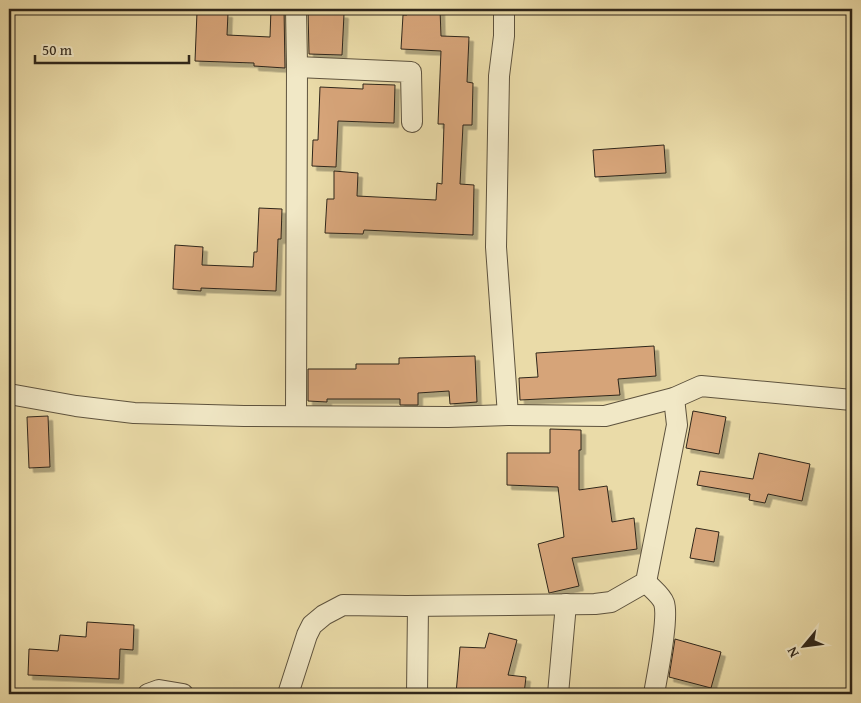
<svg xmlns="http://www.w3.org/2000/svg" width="861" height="703" font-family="'Gentium Book Plus',serif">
	<defs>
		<filter id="shadow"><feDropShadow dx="4.5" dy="4.5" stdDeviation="0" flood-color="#0004"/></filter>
	</defs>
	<rect width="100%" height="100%" fill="#eadba8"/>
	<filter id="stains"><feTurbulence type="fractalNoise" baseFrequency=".004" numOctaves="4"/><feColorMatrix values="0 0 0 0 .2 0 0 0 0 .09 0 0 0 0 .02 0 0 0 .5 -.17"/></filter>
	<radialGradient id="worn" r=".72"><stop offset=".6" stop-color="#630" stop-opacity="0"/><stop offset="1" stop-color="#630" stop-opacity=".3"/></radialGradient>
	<g fill="#d6a479" stroke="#2f261a" filter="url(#shadow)">
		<path d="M 271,9 L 284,9 L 285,68 L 254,66 L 254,63 L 195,61 L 197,12 L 228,13 L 227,35 L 270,37 Z"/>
		<path d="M 308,9 L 338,9 L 338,13 L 344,14 L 342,55 L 309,54 Z"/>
		<path d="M 407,9 L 440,9 L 441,36 L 469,37 L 467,82 L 473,83 L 472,125 L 463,125 L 460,184 L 474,185 L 473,235 L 364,230 L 363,234 L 325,233 L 327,199 L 334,199 L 334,171 L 358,173 L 357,196 L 436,200 L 437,183 L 442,184 L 444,124 L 438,124 L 441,51 L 401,49 L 403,15 L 407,15 Z"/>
		<path d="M 363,84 L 395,85 L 394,123 L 338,121 L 336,167 L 312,166 L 313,140 L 318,140 L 320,87 L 363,89 Z"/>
		<path d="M 664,145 L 666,173 L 595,177 L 593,150 Z"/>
		<path d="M 259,208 L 282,209 L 281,239 L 278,239 L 276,291 L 201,288 L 201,291 L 173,289 L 175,245 L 203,247 L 202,265 L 253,267 L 254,252 L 257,252 Z"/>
		<path d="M 654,346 L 656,376 L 618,379 L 620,395 L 520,400 L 519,378 L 538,377 L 536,353 Z"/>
		<path d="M 475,356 L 477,402 L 450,404 L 449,391 L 418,393 L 418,405 L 400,405 L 400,399 L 327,399 L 327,402 L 308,401 L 308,369 L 356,369 L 356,364 L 399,364 L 399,358 Z"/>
		<path d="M 693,411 L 726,417 L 719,454 L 686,448 Z"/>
		<path d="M 48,416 L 50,467 L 29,468 L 27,417 Z"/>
		<path d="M 550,429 L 581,430 L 581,450 L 579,450 L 579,490 L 607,486 L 612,522 L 634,518 L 637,549 L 572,558 L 579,586 L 549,593 L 538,544 L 564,537 L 558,487 L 507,485 L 507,453 L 550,453 Z"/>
		<path d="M 759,453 L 810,464 L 802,501 L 768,494 L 765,503 L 749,500 L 750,494 L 697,485 L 700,471 L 753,479 Z"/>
		<path d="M 696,528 L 719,532 L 714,562 L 690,558 Z"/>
		<path d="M 87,622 L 134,625 L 133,650 L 120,649 L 119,679 L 28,675 L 29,649 L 58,651 L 60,635 L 86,637 Z"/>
		<path d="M 489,633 L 517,640 L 508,675 L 526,677 L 524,694 L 456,694 L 460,647 L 485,648 Z"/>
		<path d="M 675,639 L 721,652 L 711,688 L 669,677 Z"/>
	</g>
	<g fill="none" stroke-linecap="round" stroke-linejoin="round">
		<defs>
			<g id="street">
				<path d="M 296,9 L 297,65 L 296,416"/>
				<path d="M 504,9 L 504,36 L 499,76 L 496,247 L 508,415"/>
				<path d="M 297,67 L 411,72 L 412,122"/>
				<path d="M 9,394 L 76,406 L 134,413 L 244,416 L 448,417 L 508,415 L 605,416 L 674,398 L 701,386 L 852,400"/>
				<path d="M 646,582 C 652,589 661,595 664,603 C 669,618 657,676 654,694"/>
				<path d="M 148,694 L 159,690 L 183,694"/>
				<path d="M 288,694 L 307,635 L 312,625 L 324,615 L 343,605 L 406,606 L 595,604 L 611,602 L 646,582 L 677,425 L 674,398"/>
				<path d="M 417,694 L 418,606"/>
				<path d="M 558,694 L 566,604"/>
			</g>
		</defs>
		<use href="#street" stroke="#5e533e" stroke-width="22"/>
		<use href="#street" stroke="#f1e8c6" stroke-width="20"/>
	</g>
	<rect width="861" height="703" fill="none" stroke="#eadba8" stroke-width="30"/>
	<rect x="10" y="10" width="841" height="683" fill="none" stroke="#2f261a" stroke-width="2.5"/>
	<rect x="15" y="15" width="831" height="673" fill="none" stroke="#2f261a"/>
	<g transform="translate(804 646) rotate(241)" stroke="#f1e8c6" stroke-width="4" paint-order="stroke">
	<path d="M0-4L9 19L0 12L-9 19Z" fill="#2f261a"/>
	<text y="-8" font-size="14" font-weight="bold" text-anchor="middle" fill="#2f261a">N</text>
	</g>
	<path d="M35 55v8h154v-8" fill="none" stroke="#2f261a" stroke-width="2.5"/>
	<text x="42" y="55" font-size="15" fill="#2f261a" stroke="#f1e8c6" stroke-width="4" paint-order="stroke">50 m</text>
	<rect width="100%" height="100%" filter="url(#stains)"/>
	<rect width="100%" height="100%" fill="url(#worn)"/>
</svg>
